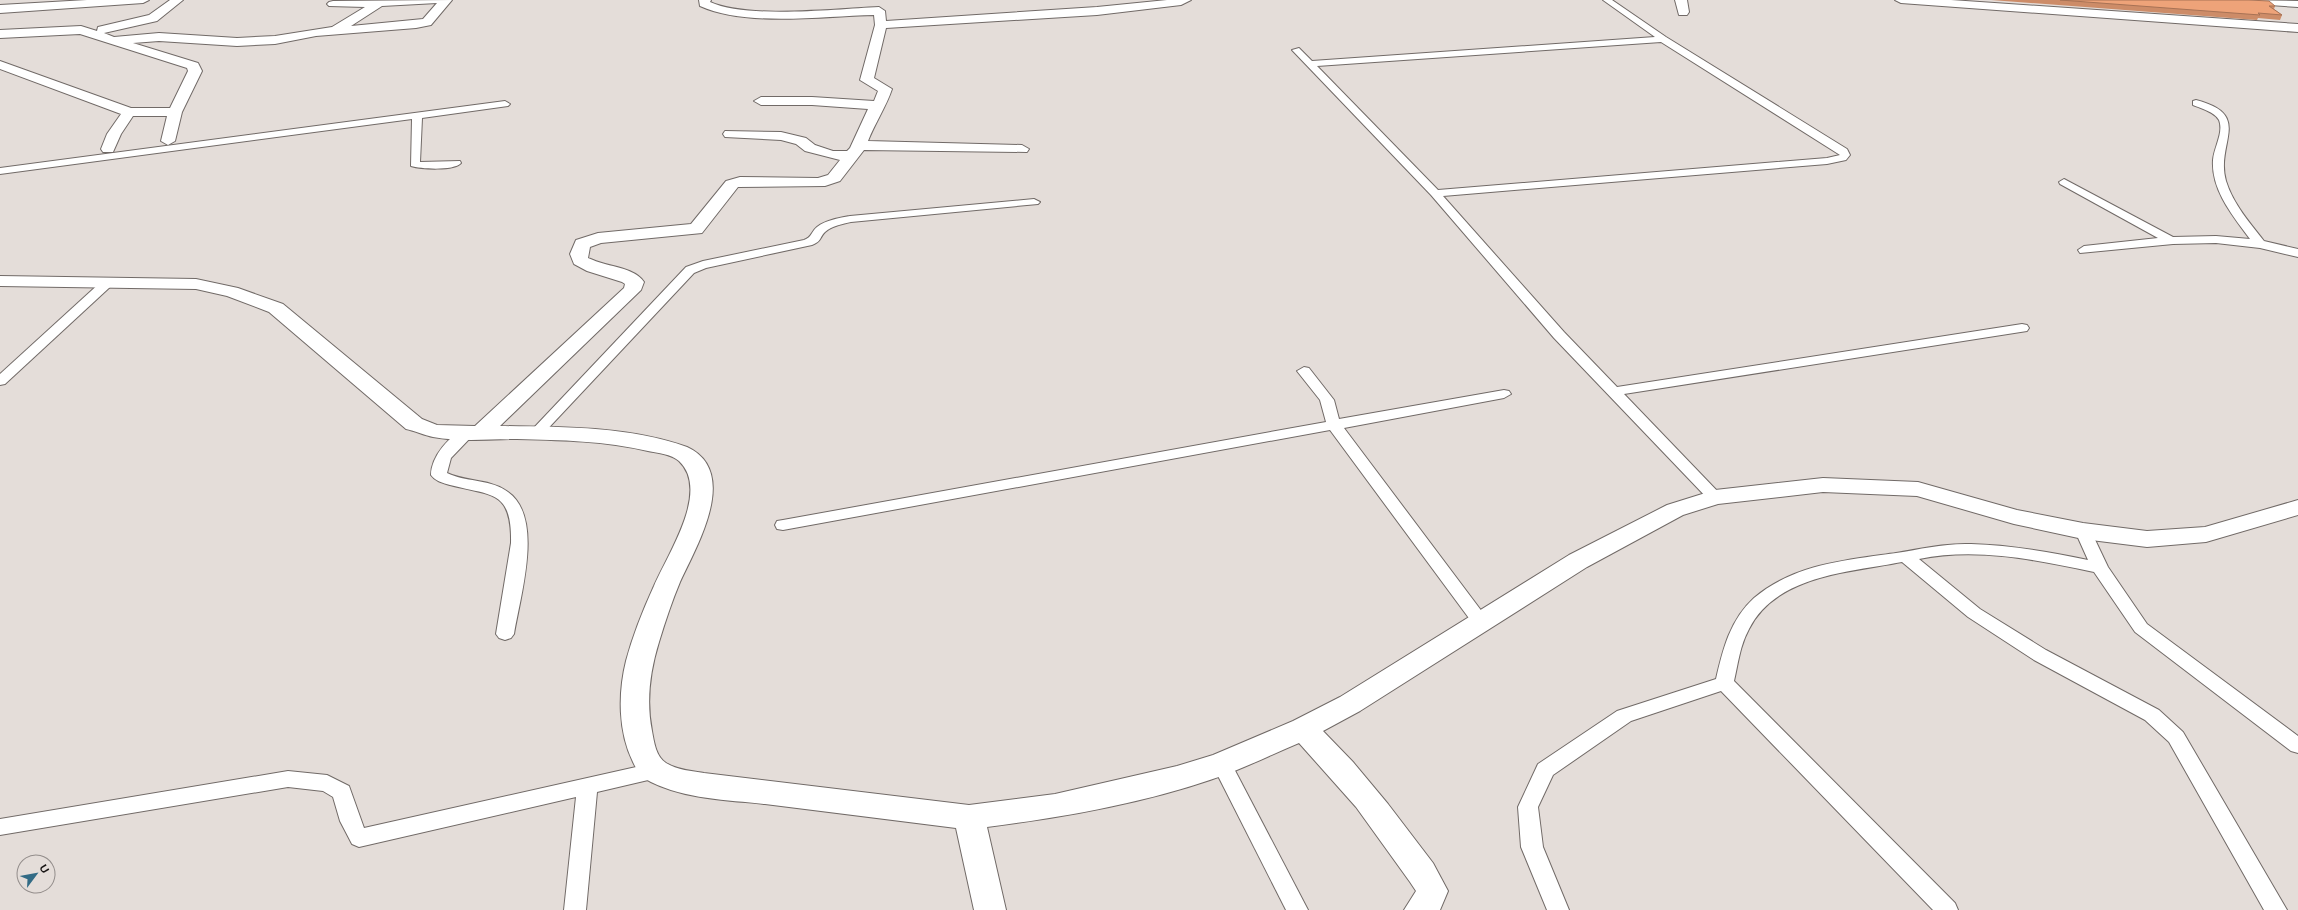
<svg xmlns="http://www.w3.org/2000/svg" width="2298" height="910" font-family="Arial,sans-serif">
	<rect width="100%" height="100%" fill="#e4ddd9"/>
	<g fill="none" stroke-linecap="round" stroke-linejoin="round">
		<defs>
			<g id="service">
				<path d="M 1603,0 L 1612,0 L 1666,37 L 1847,149 L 1850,155 L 1846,160 L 1827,164 L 1443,196 L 1564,332 L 1617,387 L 2022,324 L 2027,325 L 2029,328 L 2027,331 L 1624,394 L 1723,497 L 1721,500 L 1709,500 L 1554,338 L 1431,195 L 1292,50 L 1299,48 L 1312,61 L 1655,37 ZM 1661,42 L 1840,155 L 1827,158 L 1438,190 L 1317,66 Z"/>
				<path d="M 2196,100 C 2254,115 2215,143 2226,181 C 2233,204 2250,223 2264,241 L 2298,249 L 2298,257 L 2260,248 L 2216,243 L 2173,244 L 2080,253 L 2078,250 L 2084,246 L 2158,238 L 2060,184 L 2059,182 L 2064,179 L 2173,237 L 2216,236 L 2250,239 C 2233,216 2211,190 2213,160 C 2214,147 2224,133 2219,120 C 2215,112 2200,108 2193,105 L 2193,101 Z"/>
				<path d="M 505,101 L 510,104 L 508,106 L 422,118 L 420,162 L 460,161 L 461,163 C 454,171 421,169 411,166 L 412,119 L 0,174 L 0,168 Z"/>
				<path d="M 1034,199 L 1040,202 L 1038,204 L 851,222 C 843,224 831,226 825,232 C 819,238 822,241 812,245 L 706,268 L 694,273 L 540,437 L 530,437 L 528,434 L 686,267 L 703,261 L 804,240 C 812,237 811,232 817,227 C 826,220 839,218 850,216 Z"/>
				<path d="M 106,280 L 112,284 L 110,287 L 5,384 L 0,385 L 0,374 L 102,281 Z"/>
				<path d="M 1304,367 L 1309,368 L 1334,400 L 1339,419 L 1504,390 L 1509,391 L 1511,394 L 1504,398 L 1344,428 L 1486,617 L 1489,621 L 1486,625 L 1480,627 L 1474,625 L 1330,430 L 783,530 L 777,529 L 775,525 L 777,521 L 783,520 L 1326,422 L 1320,400 L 1297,371 Z"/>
				<path d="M 468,429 L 475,433 L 451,458 L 447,473 C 465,482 488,479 505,490 C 546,514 520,596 514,634 L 511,638 L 505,640 L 499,638 L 496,634 L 511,543 C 512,490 492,496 450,485 C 443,483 435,481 431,475 C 431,457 450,433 468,429 Z"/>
				<path d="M 2083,526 L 2089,527 L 2108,567 L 2147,624 L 2298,736 L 2298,753 L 2291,751 L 2135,632 L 2094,572 C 2037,560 1977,547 1919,559 L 1980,609 L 2046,650 L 2159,710 L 2183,732 L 2287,910 L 2264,910 L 2169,742 L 2145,720 L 2034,660 L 1968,617 L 1902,562 C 1851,572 1776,575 1749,629 C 1740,645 1738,664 1734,681 L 1955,903 L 1958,910 L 1933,910 L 1721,691 L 1631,721 L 1553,775 L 1538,807 L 1543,847 L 1569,910 L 1547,910 L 1521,847 L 1518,807 L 1538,764 L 1617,711 L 1716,679 C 1723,649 1730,620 1754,598 C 1794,564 1847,560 1896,553 C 1921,549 1945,543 1971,544 C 2010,545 2050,552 2088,560 L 2075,531 L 2077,527 Z"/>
				<path d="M 1222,756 L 1229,759 L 1308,910 L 1286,910 L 1212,764 L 1215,759 Z"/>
				<path d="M 654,763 L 661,765 L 664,771 L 661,777 L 597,792 L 586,910 L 564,910 L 576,797 L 359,847 L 352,844 L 340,821 L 333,797 L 323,791 L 288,787 L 0,835 L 0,819 L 288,771 L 327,775 L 349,786 L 364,828 Z"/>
			</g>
			<g id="minor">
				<path d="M 87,0 L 149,0 L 143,3 L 0,13 L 0,5 Z"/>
				<path d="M 170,0 L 183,0 L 157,21 L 104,33 L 114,37 L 159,33 L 237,38 L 275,36 L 332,27 L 365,7 L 329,6 L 327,4 L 329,2 L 333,1 L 452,0 L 431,25 L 416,28 L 316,36 L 275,44 L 237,46 L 159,41 L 133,43 L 198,63 L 202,71 L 182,112 L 175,141 L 168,145 L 161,141 L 167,116 L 133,116 L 121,134 L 113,152 L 103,152 L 101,149 L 107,134 L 121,114 L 0,69 L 0,61 L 131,108 L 170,108 L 188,71 L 187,68 L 80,34 L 0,38 L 0,30 L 81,26 L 97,31 L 98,27 L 149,15 ZM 437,3 L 423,19 L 351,26 L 382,6 Z"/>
				<path d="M 699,0 L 711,0 L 710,2 C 747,19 836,9 879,7 L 885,11 L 886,21 L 1097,7 L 1167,0 L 1191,0 L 1181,5 L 1097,15 L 886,28 L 874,78 L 892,89 C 886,107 875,123 868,141 L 1022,145 L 1029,149 L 1027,152 L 864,150 L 840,181 L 825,186 L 738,187 L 702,233 L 601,243 L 590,247 L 588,258 L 593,260 C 608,267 634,267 644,282 L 641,290 L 500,426 C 561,427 628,426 687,447 C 741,472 696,547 680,582 C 672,601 665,622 659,642 C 650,671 646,701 652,731 C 654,742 656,757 666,763 C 677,770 692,771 704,773 L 969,805 L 1055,794 L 1177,766 L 1213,755 L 1293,721 L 1340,697 L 1569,555 L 1667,505 L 1715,490 L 1823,478 L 1918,482 L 2017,510 L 2083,523 L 2147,531 L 2205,527 L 2298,500 L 2298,515 L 2206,542 L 2147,547 L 2083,539 L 2014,524 L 1917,496 L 1823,492 L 1718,504 L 1683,515 L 1587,567 L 1360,711 L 1323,731 L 1353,762 L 1388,804 L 1433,863 L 1448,891 L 1440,910 L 1404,910 L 1416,891 L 1410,882 L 1356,807 L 1299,743 C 1277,752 1255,763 1232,772 C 1157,801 1066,817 987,827 L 1006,910 L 974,910 L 956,828 C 893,820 829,812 765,804 C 728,800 685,799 651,782 C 642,778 637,771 633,762 C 618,732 618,693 626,661 C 633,635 643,610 654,586 C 667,555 711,491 679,461 C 671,454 658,453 648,451 C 605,441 561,440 517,439 C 490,439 460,442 433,437 C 424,435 415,431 406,429 L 269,312 L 227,296 L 196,289 L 0,286 L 0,276 L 196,279 L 238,288 L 283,304 L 422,419 L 437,425 L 475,426 L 624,288 L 625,284 L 622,282 L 587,271 L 574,264 L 570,254 L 576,240 L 598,233 L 691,224 L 726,181 L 740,177 L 818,178 L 828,175 L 840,160 L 805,151 L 796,144 L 781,140 L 725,137 L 723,134 L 725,131 L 781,132 L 806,138 L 815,145 L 833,151 L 847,151 L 850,148 L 868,109 L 812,105 L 761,105 L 754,101 L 761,97 L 812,97 L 874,101 L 878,91 L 860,80 L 875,25 L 874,15 C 823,16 746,27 700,6 Z"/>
				<path d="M 1675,0 L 1687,0 L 1689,12 L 1687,15 L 1679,15 Z"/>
				<path d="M 1895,0 L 1951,0 L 2298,24 L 2298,32 L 1901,3 Z"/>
				<path d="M 2234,0 L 2298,1 L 2298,7 L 2240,3 Z"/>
			</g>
		</defs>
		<use href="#service" stroke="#716a67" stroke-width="2"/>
		<use href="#minor" stroke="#716a67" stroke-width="2"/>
		<use href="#service" fill="#fff" fill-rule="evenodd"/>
		<use href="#minor" fill="#fff" fill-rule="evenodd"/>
	</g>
	<path fill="#cd8c68" d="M 1991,0 L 2249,0 L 2275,6 L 2274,9 L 2282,15 L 2280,20 L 2258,18 L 2257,20 Z"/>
	<path fill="#eea379" stroke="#a77255" d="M 2060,0 L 2249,0 L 2269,1 L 2275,6 L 2269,6 L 2282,15 L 2258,13 L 2260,15 Z"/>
	<g transform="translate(36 874) rotate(58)"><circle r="19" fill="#e4ddd9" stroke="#938d8b"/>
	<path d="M0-3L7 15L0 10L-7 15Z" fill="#326b85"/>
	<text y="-6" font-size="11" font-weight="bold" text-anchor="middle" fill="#191615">U</text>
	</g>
</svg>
